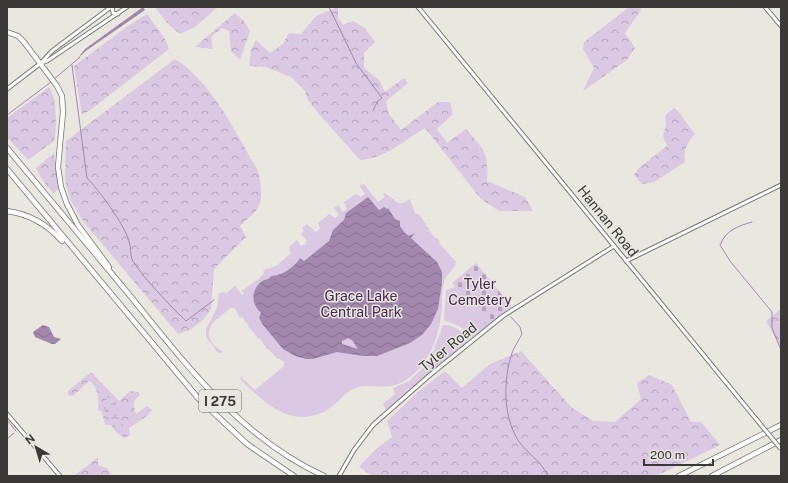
<svg xmlns="http://www.w3.org/2000/svg" width="788" height="483" font-family="'Public Sans',sans-serif">
	<defs>
		<pattern id="forest-crowns" width="20" height="18" patternUnits="userSpaceOnUse"><rect width="20" height="18" fill="#dbc8e3"/><path d="M2 6a3 3 0 1 1 6 0M12 15a3 3 0 1 1 6 0" fill="none" stroke="#b3a3b9"/></pattern>
		<pattern id="wetland-marsh" width="20" height="14" patternUnits="userSpaceOnUse"><rect width="20" height="14" fill="#dbc8e3"/><path d="M1 5h8M5 5V1M11 12h8M15 12V8" fill="none" stroke="#b3a3b9"/></pattern>
		<pattern id="cemetery-stones" width="16" height="16" patternUnits="userSpaceOnUse"><rect width="16" height="16" fill="#dbc8e3"/><path d="M2 7V4a2 2 0 0 1 4 0v3zM10 15v-3a2 2 0 0 1 4 0v3z" fill="#b3a3b9"/></pattern>
		<pattern id="water-waves" width="16" height="10" patternUnits="userSpaceOnUse"><rect width="16" height="10" fill="#a288ad"/><path d="M0 5q4-4 8 0t8 0" fill="none" stroke="#85708e"/></pattern>
	</defs>
	<rect width="100%" height="100%" fill="#eae7e1"/>
	<g fill="#dbc8e3">
		<path d="M 361,183 L 362,185 L 364,184 L 378,202 L 385,197 L 383,193 L 385,193 L 398,203 L 403,203 L 410,199 L 415,213 L 420,215 L 428,228 L 430,228 L 429,230 L 435,238 L 437,238 L 440,242 L 439,243 L 456,262 C 455,269 446,274 444,282 C 441,293 443,305 441,315 C 438,342 424,374 398,384 C 383,390 367,382 353,389 C 343,394 337,404 327,410 C 292,430 264,403 240,379 L 243,375 L 242,378 L 255,390 L 284,366 L 284,362 L 278,358 L 276,359 L 276,357 L 268,349 L 266,349 L 266,347 L 259,338 L 257,339 L 257,337 L 250,328 L 248,328 L 249,326 L 242,317 L 240,318 L 235,308 L 231,308 L 219,317 L 219,319 L 217,319 C 203,330 208,344 223,352 L 220,353 L 218,353 L 206,337 L 206,329 L 217,308 L 219,293 L 225,292 L 225,294 L 235,286 L 242,295 L 244,294 L 241,289 L 243,290 L 260,278 L 260,277 L 264,273 L 263,271 L 268,268 L 269,269 L 274,266 L 275,267 L 291,253 L 289,247 L 297,240 L 301,246 L 306,244 L 305,242 L 307,241 L 301,234 L 304,231 L 302,228 L 307,224 L 316,232 L 320,229 L 318,223 L 329,214 L 335,218 L 339,215 L 334,208 L 338,205 L 343,212 L 347,209 L 344,202 L 356,194 L 361,197 L 365,194 L 360,187 Z"/>
		<path d="M 455,287 L 487,326 L 472,337 L 459,326 L 444,320 L 446,290 Z"/>
		<path d="M 443,325 C 452,324 466,332 467,342 L 411,389 L 407,389 L 408,391 L 386,410 L 383,404 L 395,394 L 393,388 L 409,381 L 424,367 L 433,352 Z"/>
	</g>
	<g fill="url(#forest-crowns)">
		<path d="M 159,7 L 218,7 L 195,27 L 180,34 L 170,26 L 156,9 Z"/>
		<path d="M 338,7 L 338,18 L 343,25 L 353,21 L 365,28 L 375,42 L 364,53 L 364,68 L 379,80 L 385,92 L 404,78 L 408,83 L 386,101 L 389,114 L 401,130 L 438,102 L 450,102 L 453,114 L 437,129 L 447,143 L 466,129 C 484,150 489,152 487,181 L 525,197 L 533,211 L 499,211 L 481,199 L 425,128 C 403,141 386,158 360,160 L 319,114 L 308,100 L 305,91 L 291,77 L 266,67 L 249,66 L 251,50 L 256,40 L 270,53 L 283,44 L 289,33 L 301,34 L 316,16 Z"/>
		<path d="M 629,7 L 640,7 L 641,10 L 625,33 L 635,48 L 627,60 L 583,91 L 594,68 L 583,49 L 584,42 Z"/>
		<path d="M 235,13 L 243,20 L 250,31 L 240,60 L 231,51 L 229,31 L 222,28 L 211,37 L 213,49 L 195,47 Z"/>
		<path d="M 147,14 L 165,39 L 169,49 L 89,111 L 82,114 L 74,66 L 128,26 Z"/>
		<path d="M 175,59 C 205,77 229,119 246,150 C 249,157 254,163 258,171 C 260,177 261,188 261,195 C 261,211 250,216 240,226 L 246,237 L 214,269 L 211,309 L 204,319 L 190,330 L 178,334 L 83,221 L 70,199 L 65,180 L 66,141 Z"/>
		<path d="M 49,87 C 57,97 57,129 54,141 L 28,160 L 7,137 L 7,118 Z"/>
		<path d="M 674,108 L 677,110 L 695,134 C 687,143 683,150 685,162 L 654,182 L 642,184 L 634,175 L 639,168 L 667,146 L 663,136 L 666,125 L 665,116 Z"/>
		<path d="M 54,153 L 59,189 L 53,193 L 41,178 L 36,168 Z"/>
		<path d="M 781,309 L 781,347 L 766,321 Z"/>
		<path d="M 521,351 L 571,407 L 593,421 L 615,422 L 641,399 L 637,383 L 649,375 L 672,385 L 691,422 L 701,422 L 720,445 L 656,476 L 373,476 L 359,467 L 376,449 L 392,437 L 387,421 L 419,391 L 445,371 L 462,388 L 490,364 Z"/>
		<path d="M 91,372 L 119,401 L 130,391 L 138,392 L 140,395 C 132,401 133,405 136,414 L 147,406 L 152,410 L 147,416 L 129,428 L 130,435 L 125,438 L 117,433 L 111,425 L 105,425 L 102,412 L 98,410 C 99,401 99,387 89,381 L 73,396 L 68,395 L 68,391 Z"/>
		<path d="M 97,458 L 98,459 L 98,465 L 108,469 L 112,476 L 74,476 Z"/>
	</g>
	<path fill="url(#wetland-marsh)" d="M 108,395 L 115,402 L 124,429 L 119,430 L 108,419 L 104,408 Z"/>
	<path fill="url(#cemetery-stones)" d="M 476,263 L 512,307 L 487,326 L 452,283 Z"/>
	<g fill="url(#water-waves)" fill-rule="evenodd">
		<path d="M 143,7 L 145,10 L 87,50 L 78,58 L 85,49 Z"/>
		<path d="M 368,197 L 379,210 L 384,207 L 387,209 L 388,208 L 395,219 L 400,221 L 400,226 L 405,233 L 409,236 L 415,233 L 411,238 L 437,262 L 442,272 L 442,283 L 438,309 L 431,324 L 422,335 L 410,343 L 377,356 L 363,356 L 337,352 L 313,359 L 306,359 L 295,356 L 283,349 L 263,325 L 259,318 L 261,313 C 252,305 250,291 261,282 C 265,279 269,280 271,276 C 281,276 294,268 300,258 L 304,261 L 329,241 L 333,230 L 344,220 L 346,213 ZM 348,338 L 352,340 L 358,349 L 342,344 L 342,341 Z"/>
		<path d="M 43,325 L 49,327 L 54,337 L 61,339 L 55,344 L 52,344 L 35,337 L 33,332 Z"/>
	</g>
	<g fill="none" stroke-linecap="round" stroke-linejoin="round">
		<g stroke="#a288ad" stroke-width="1">
			<path d="M 329,7 L 356,63 L 382,98 L 377,102 L 373,111"/>
			<path d="M 72,65 L 87,178 C 99,190 124,224 129,241 C 131,247 130,253 132,259 C 136,270 176,312 186,321 L 214,300"/>
			<path d="M 53,80 L 80,57"/>
			<path d="M 7,115 L 51,82"/>
			<path d="M 752,222 C 738,226 726,230 720,245 L 730,261 L 772,312 L 772,328 L 781,350"/>
			<path d="M 511,317 L 520,327 L 522,334 C 519,340 514,347 512,353 C 503,380 503,416 518,440 C 527,454 540,459 548,476"/>
			<path d="M 7,420 L 16,431"/>
			<path d="M 7,439 L 14,433"/>
		</g>
		<defs>
			<g id="secondary">
				<path d="M 112,7 L 113,13 L 118,14"/>
				<path d="M 418,7 L 761,425"/>
				<path d="M 765,7 L 781,26"/>
				<path d="M 41,63 L 47,61 L 127,7"/>
				<path d="M 7,89 L 41,63 L 52,51 L 111,7"/>
				<path d="M 626,261 L 781,185"/>
				<path d="M 7,414 L 60,476"/>
				<path d="M 339,476 L 354,450 L 373,425 L 430,375 L 503,316 L 614,246"/>
			</g>
			<g id="highway">
				<path d="M 7,32 L 18,36 L 24,42 L 57,86 L 62,96 L 63,112 L 58,167 L 61,187 L 67,204 L 78,225 L 109,267"/>
				<path d="M 7,148 C 47,196 87,244 127,292 C 184,362 240,438 324,476"/>
				<path d="M 7,169 L 198,398 L 247,444 L 294,476"/>
				<path d="M 7,211 C 29,214 47,224 62,241"/>
				<path d="M 679,476 L 781,425"/>
				<path d="M 712,476 L 781,440"/>
			</g>
		</defs>
		<use href="#secondary" stroke="#76746e" stroke-width="5"/>
		<use href="#highway" stroke="#76746e" stroke-width="6"/>
		<use href="#secondary" stroke="#fff" stroke-width="3"/>
		<use href="#highway" stroke="#fff" stroke-width="4.5"/>
		<defs>
			<path id="secondary-bridge" d="M 761,425 L 781,449"/>
		</defs>
		<use href="#secondary-bridge" stroke="#76746e" stroke-width="5" stroke-linecap="butt"/>
		<use href="#secondary-bridge" stroke="#fff" stroke-width="3"/>
	</g>
	<g text-anchor="middle" dominant-baseline="central" stroke-width="3" stroke-linejoin="round" paint-order="stroke">
		<rect fill="#eae7e1" stroke="#6f6d6a" stroke-width="1" x="199" y="390" width="42" height="22" rx="3"/>
		<g font-size="13" font-weight="bold" fill="#3a3937">
			<text x="220" y="401">I 275</text>
		</g>
		<g font-size="14" fill="#3a3937" stroke="#eae7e1">
			<text transform="translate(608 221) rotate(51)">Hannan Road</text>
			<text transform="translate(448 347) rotate(-39)">Tyler Road</text>
		</g>
		<g font-size="14" fill="#492555" stroke="#eae7e1">
			<text x="480" y="284">Tyler<tspan x="480" dy="16">Cemetery</tspan></text>
			<text x="361" y="296">Grace Lake<tspan x="361" dy="16">Central Park</tspan></text>
		</g>
	</g>
	<rect width="788" height="483" fill="none" stroke="#3a3937" stroke-width="16"/>
	<g transform="translate(36 447) rotate(322)" stroke="#eae7e1" stroke-width="3" paint-order="stroke">
	<path d="M0-3L7 15L0 10L-7 15Z" fill="#3a3937"/>
	<text y="-6" font-size="11" font-weight="bold" text-anchor="middle" fill="#3a3937">N</text>
	</g>
	<path d="M644 459v6h69v-6" fill="none" stroke="#3a3937" stroke-width="2"/>
	<text x="650" y="459" font-size="12" fill="#3a3937" stroke="#eae7e1" stroke-width="3" paint-order="stroke">200 m</text>
</svg>
